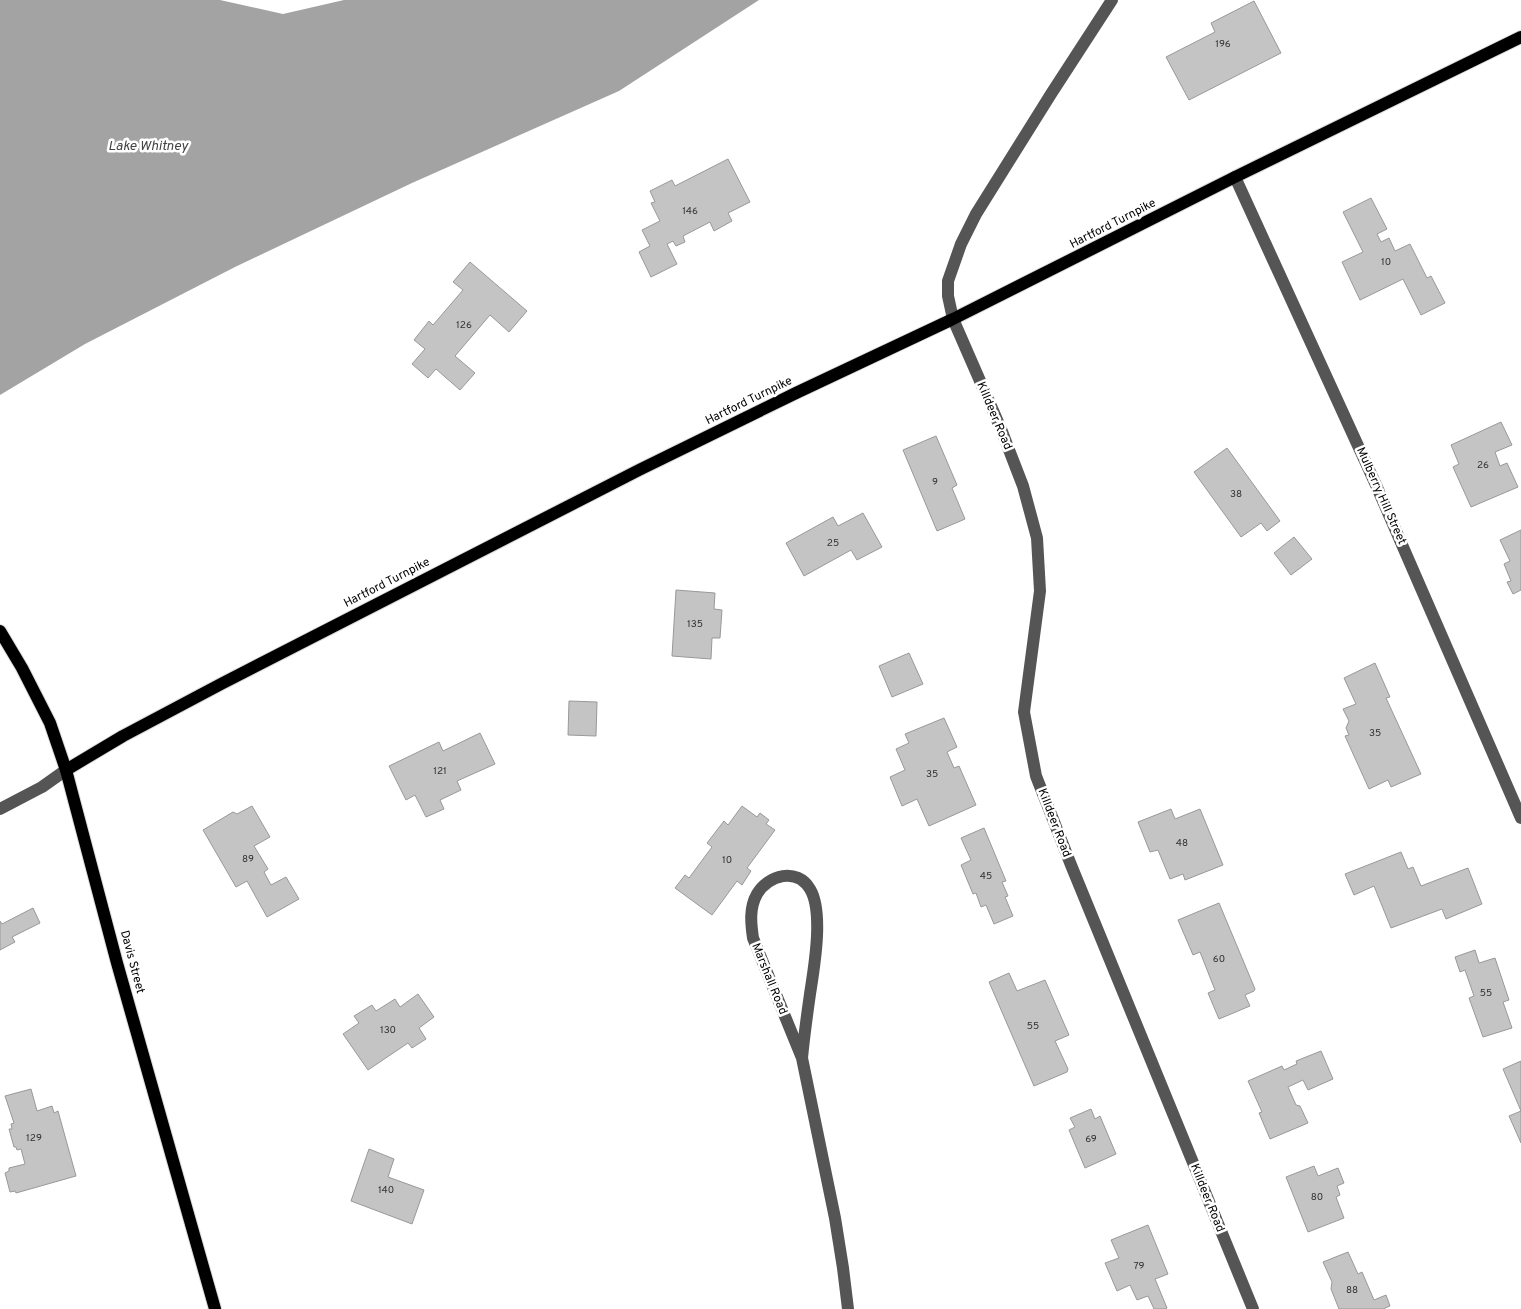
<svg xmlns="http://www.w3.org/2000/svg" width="1521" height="1309" font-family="Overpass,sans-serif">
	<rect width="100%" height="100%" fill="#fff"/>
	<path fill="#a3a3a3" d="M 0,0 L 220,0 L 283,14 L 344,0 L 759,0 L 619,91 L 412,183 L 235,267 L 85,344 L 0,395 Z"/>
	<g fill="#c4c4c4" stroke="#999">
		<path d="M 1254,1 L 1281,53 L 1189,100 L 1166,57 L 1215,32 L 1211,23 Z"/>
		<path d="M 728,159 L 750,202 L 728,213 L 732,221 L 714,231 L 710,222 L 683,236 L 685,242 L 676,246 L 673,241 L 667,244 L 677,264 L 651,277 L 639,252 L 650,246 L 642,230 L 660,221 L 651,203 L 655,202 L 650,191 L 672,180 L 675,186 Z"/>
		<path d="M 1371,198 L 1387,229 L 1377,234 L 1381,242 L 1389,238 L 1395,251 L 1410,244 L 1427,278 L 1431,276 L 1445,303 L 1421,315 L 1403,279 L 1360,300 L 1342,262 L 1363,252 L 1343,212 Z"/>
		<path d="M 470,262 L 527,311 L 509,332 L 490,315 L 455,356 L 475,373 L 460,390 L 436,369 L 428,378 L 412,364 L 425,349 L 414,340 L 429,321 L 433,325 L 463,290 L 453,282 Z"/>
		<path d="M 1501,422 L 1512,445 L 1495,452 L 1500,466 L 1507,463 L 1518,487 L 1471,507 L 1453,467 L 1459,464 L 1451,445 Z"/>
		<path d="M 936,436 L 957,485 L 952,488 L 965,519 L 937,531 L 903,450 Z"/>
		<path d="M 1227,448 L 1280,521 L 1267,531 L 1261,523 L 1241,537 L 1194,472 Z"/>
		<path d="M 863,513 L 882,547 L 857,560 L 851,550 L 804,576 L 786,543 L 833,517 L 838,526 Z"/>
		<path d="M 1521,530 L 1521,590 L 1513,594 L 1507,582 L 1511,581 L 1504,564 L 1510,561 L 1500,540 Z"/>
		<path d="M 1294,537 L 1312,559 L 1291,575 L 1274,553 Z"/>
		<path d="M 676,590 L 715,593 L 714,609 L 722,610 L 720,638 L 712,638 L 711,659 L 672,656 Z"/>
		<path d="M 909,653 L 923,684 L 892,697 L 879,666 Z"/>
		<path d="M 1375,663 L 1390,697 L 1386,698 L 1421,774 L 1391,787 L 1388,780 L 1369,789 L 1345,736 L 1349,735 L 1346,728 L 1349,721 L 1343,709 L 1356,704 L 1344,678 Z"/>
		<path d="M 569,701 L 597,702 L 596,736 L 568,735 Z"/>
		<path d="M 944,718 L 957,747 L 947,752 L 954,768 L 959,766 L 976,805 L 929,826 L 917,799 L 902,806 L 890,777 L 905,770 L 896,749 L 909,743 L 905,734 Z"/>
		<path d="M 480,733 L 495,764 L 457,781 L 461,790 L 440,800 L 444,809 L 426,817 L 415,795 L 406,800 L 389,766 L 439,742 L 443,751 Z"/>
		<path d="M 252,806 L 270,837 L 254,846 L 268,869 L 264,872 L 271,885 L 286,877 L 299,899 L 267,917 L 247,881 L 236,887 L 203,830 L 233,812 L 237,814 Z"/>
		<path d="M 742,806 L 757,817 L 760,813 L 769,820 L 766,824 L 775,830 L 747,868 L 751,871 L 742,885 L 737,881 L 712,915 L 675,888 L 685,875 L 689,878 L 712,847 L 707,843 L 724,821 L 728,825 Z"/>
		<path d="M 1171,809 L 1175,819 L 1200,809 L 1223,865 L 1185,880 L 1183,874 L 1170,879 L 1158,850 L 1150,852 L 1138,822 Z"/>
		<path d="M 984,828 L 1006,881 L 1002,882 L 1008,896 L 1005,897 L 1013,916 L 994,924 L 986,905 L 981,907 L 976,893 L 973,894 L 961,865 L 971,860 L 961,838 Z"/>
		<path d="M 1401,852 L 1408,869 L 1413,867 L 1421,886 L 1468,868 L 1482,904 L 1446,919 L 1442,909 L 1391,928 L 1374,886 L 1354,895 L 1345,874 Z"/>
		<path d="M 1219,903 L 1255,989 L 1254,991 L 1245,995 L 1250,1006 L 1219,1019 L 1208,993 L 1215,990 L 1200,952 L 1193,955 L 1178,920 Z"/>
		<path d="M 33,908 L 40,923 L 12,937 L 15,942 L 0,950 L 0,921 L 2,924 Z"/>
		<path d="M 1475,950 L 1479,963 L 1495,958 L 1509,1000 L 1503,1002 L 1512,1028 L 1483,1037 L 1469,998 L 1474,996 L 1465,970 L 1460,972 L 1455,957 Z"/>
		<path d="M 1009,973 L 1017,991 L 1045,980 L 1069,1035 L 1055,1041 L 1068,1069 L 1067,1072 L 1034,1086 L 989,982 Z"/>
		<path d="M 418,994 L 434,1017 L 419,1028 L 426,1039 L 412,1048 L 408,1043 L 368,1070 L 343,1034 L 359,1023 L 354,1016 L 372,1005 L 376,1011 L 395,999 L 400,1007 Z"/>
		<path d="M 1321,1051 L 1333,1079 L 1308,1090 L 1303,1080 L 1288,1087 L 1296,1105 L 1300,1106 L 1308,1123 L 1270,1139 L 1259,1113 L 1262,1112 L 1248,1081 L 1282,1066 L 1284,1070 L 1297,1064 L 1296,1061 Z"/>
		<path d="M 1521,1061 L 1521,1143 L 1509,1116 L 1521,1111 L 1503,1069 Z"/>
		<path d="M 31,1089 L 37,1111 L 52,1106 L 54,1113 L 58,1111 L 76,1176 L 16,1193 L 15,1191 L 10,1192 L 5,1173 L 9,1171 L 9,1168 L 25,1164 L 21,1149 L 17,1150 L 16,1147 L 14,1147 L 9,1129 L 12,1129 L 11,1124 L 14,1123 L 5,1096 Z"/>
		<path d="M 1091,1109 L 1095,1119 L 1100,1116 L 1116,1154 L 1085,1168 L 1069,1130 L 1075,1127 L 1070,1118 Z"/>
		<path d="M 369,1149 L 394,1159 L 388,1177 L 424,1190 L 412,1224 L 351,1201 Z"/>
		<path d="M 1314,1166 L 1318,1176 L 1338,1168 L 1344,1183 L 1337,1186 L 1340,1195 L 1336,1197 L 1344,1218 L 1308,1232 L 1286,1177 Z"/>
		<path d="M 1148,1225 L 1168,1274 L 1155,1279 L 1167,1308 L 1166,1309 L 1154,1309 L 1148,1296 L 1137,1300 L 1130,1285 L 1117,1291 L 1105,1263 L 1119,1258 L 1111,1240 Z"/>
		<path d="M 1348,1252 L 1358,1274 L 1362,1272 L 1374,1300 L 1386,1295 L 1390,1306 L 1383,1309 L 1339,1309 L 1331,1289 L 1332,1282 L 1323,1262 Z"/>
	</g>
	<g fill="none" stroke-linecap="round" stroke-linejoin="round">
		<defs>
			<g id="major">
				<path d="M 0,631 L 22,668 L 50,723 L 66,770 L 117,963 L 215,1309"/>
				<path d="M 66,770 L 123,736 L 221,684 L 639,470 L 796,393 L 953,319 L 1235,177 L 1521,37"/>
			</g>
		</defs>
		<use href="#major" stroke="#dbdbdb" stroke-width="14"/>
		<g stroke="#555" stroke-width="12">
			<path d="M 1112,0 L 1051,94 L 976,214 L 961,244 L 948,281 L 948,296 L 953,319 L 1001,429 L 1023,486 L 1037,538 L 1040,591 L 1024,712 L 1036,776 L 1071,865 L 1253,1309"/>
			<path d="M 1235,177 L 1376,485 L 1521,818"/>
			<path d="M 0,809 L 42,787 L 66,770"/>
			<path d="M 802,1058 C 804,1037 807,1015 810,994 C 814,968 824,912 810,889 C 797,867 768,875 757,894 C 749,908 751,924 753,938 L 802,1058 L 835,1218 L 843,1268 L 848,1309"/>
		</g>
		<use href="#major" stroke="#000" stroke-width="12"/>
	</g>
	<g text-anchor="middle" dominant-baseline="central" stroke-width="5" stroke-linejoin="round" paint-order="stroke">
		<g font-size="10" fill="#313131">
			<text x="1223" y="44">196</text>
			<text x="690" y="211">146</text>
			<text x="1386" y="262">10</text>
			<text x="464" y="325">126</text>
			<text x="1483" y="465">26</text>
			<text x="935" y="482">9</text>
			<text x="1236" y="494">38</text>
			<text x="833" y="543">25</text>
			<text x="695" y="624">135</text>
			<text x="1375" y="733">35</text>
			<text x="440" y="771">121</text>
			<text x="932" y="774">35</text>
			<text x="1182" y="843">48</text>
			<text x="248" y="859">89</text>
			<text x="727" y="860">10</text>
			<text x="986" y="876">45</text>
			<text x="1219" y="959">60</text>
			<text x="1486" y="993">55</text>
			<text x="1033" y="1026">55</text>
			<text x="388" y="1030">130</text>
			<text x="34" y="1138">129</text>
			<text x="1091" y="1139">69</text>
			<text x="386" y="1190">140</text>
			<text x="1317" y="1197">80</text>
			<text x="1139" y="1266">79</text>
			<text x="1352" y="1290">88</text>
		</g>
		<g font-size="12" fill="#000" stroke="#fff">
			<text transform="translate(1113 224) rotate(-27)">Hartford Turnpike</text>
			<text transform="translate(749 401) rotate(-26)">Hartford Turnpike</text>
			<text transform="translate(994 416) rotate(67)">Killdeer Road</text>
			<text transform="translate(1381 496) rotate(66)">Mulberry Hill Street</text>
			<text transform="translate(387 583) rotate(-27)">Hartford Turnpike</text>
			<text transform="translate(1054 823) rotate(69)">Killdeer Road</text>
			<text transform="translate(132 962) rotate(75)">Davis Street</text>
			<text transform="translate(769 979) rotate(68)">Marshall Road</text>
			<text transform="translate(1207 1198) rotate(68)">Killdeer Road</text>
		</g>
		<g font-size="14" font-style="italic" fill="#444" stroke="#fff">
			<text x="148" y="146">Lake Whitney</text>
		</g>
	</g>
</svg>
